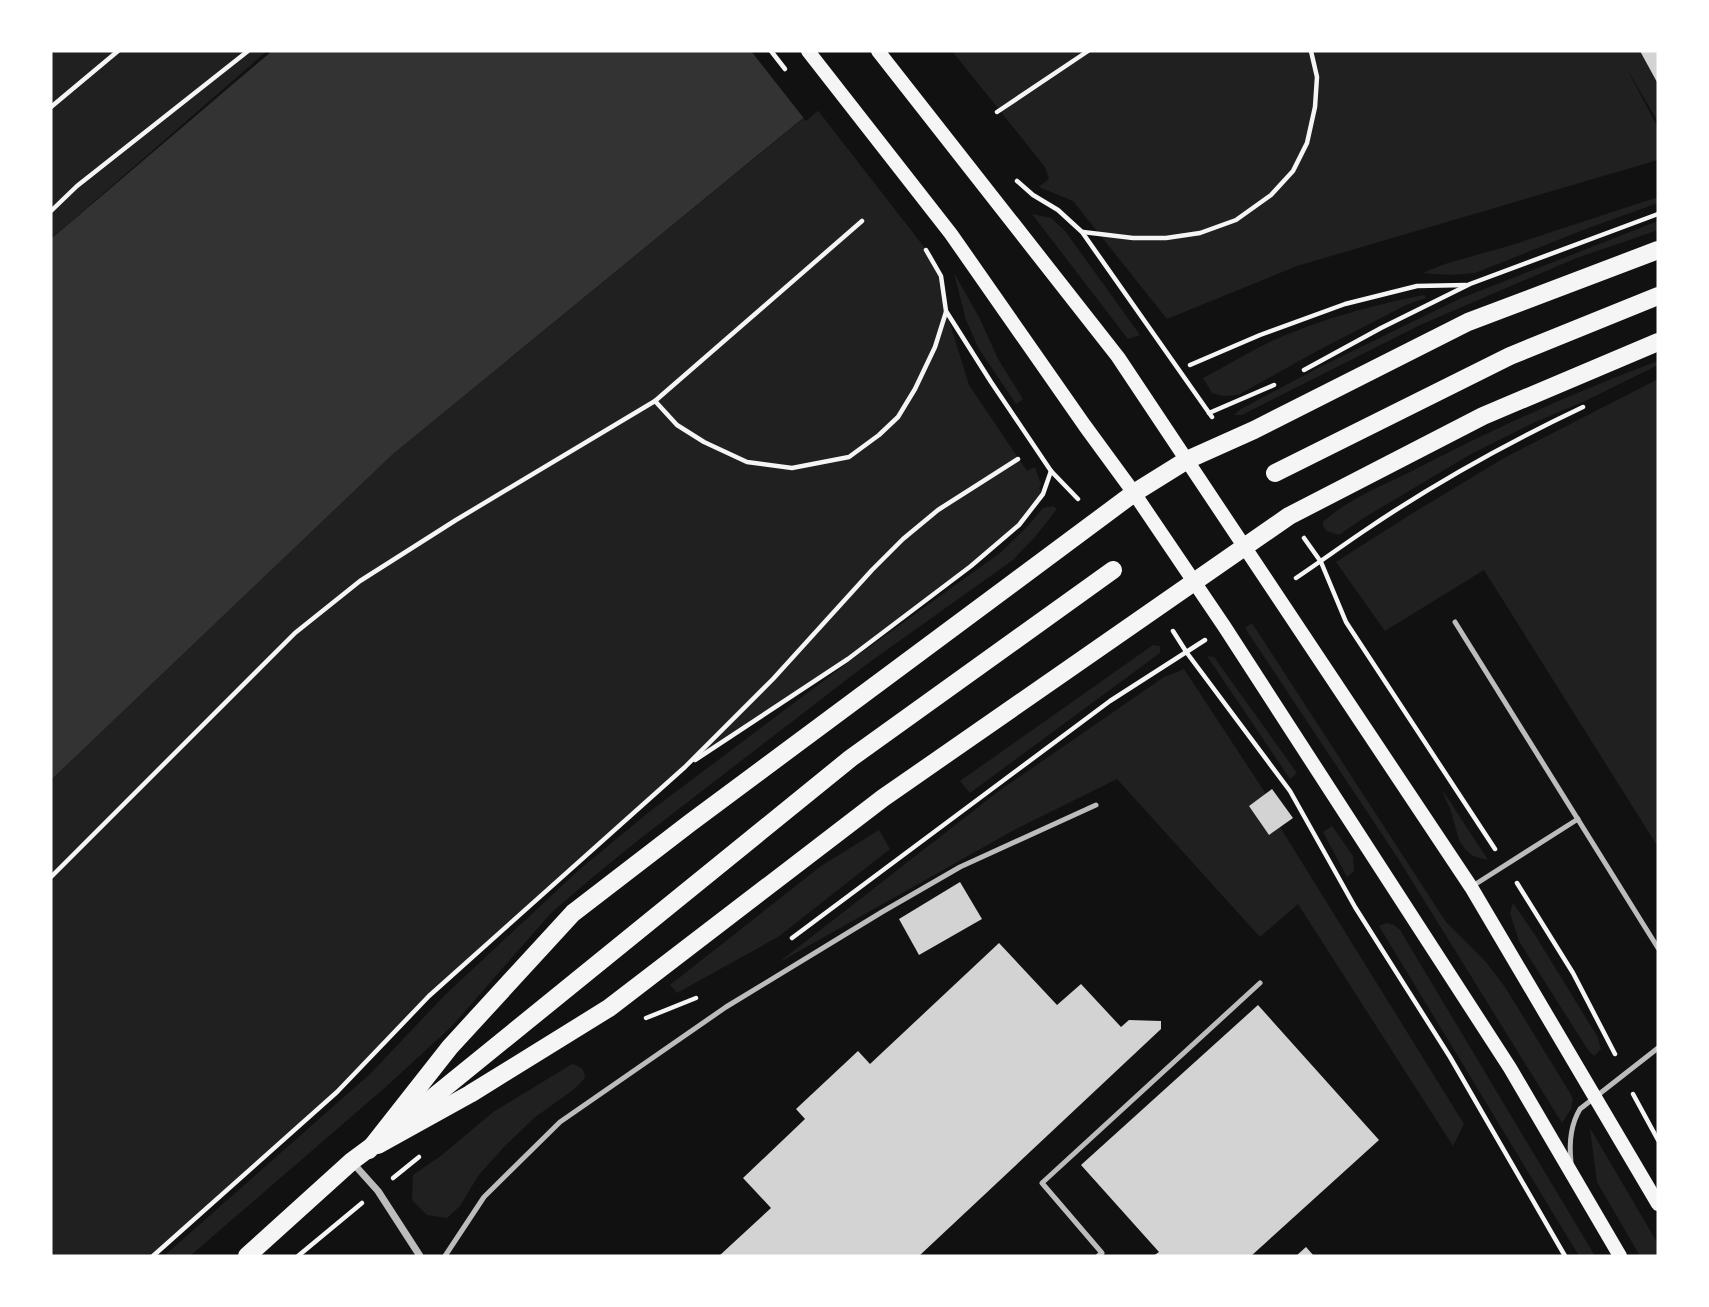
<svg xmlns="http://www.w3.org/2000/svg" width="1709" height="1307" font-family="'Alegreya Sans',sans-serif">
	<rect width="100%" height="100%" fill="#111"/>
	<g fill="#202020">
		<path d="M 51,51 L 267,51 L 51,239 Z"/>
		<path d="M 952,51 L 1640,51 L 1658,84 L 1658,122 L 1626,67 L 1658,128 L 1658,160 L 1297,266 L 1167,319 L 1073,201 L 1039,187 L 1049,179 L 1045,167 Z"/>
		<path d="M 816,108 L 928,252 L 941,276 L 946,311 L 969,385 L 1027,471 L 1035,467 L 1041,484 L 1039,488 L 1043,494 L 1019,525 L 971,566 L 848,659 L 685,767 L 429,996 L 337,1092 L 153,1256 L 51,1256 L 51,780 L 393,454 Z"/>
		<path d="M 1658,197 L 1658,203 L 1583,230 L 1475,273 L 1451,275 L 1422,273 L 1448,263 L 1512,245 Z"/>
		<path d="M 1032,214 L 1051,218 L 1065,231 L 1140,335 L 1128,339 Z"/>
		<path d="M 1658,221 L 1658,230 L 1574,259 L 1420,325 L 1242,415 L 1234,415 L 1241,409 L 1318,368 L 1459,299 Z"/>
		<path d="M 954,273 L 980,319 L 998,359 L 1023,399 L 1016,404 L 979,349 L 966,320 Z"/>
		<path d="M 1424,295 L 1426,298 L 1406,305 L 1317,351 L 1238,395 L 1224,396 L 1212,393 L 1203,378 C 1226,366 1250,351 1274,340 C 1319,320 1376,304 1424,295 Z"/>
		<path d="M 1658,361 L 1658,365 L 1585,401 L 1533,423 L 1471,454 L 1362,519 L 1339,535 L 1327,531 L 1323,526 L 1323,522 C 1348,499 1382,486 1412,471 C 1491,430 1574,392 1658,361 Z"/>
		<path d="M 1658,379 L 1658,847 L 1484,570 L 1385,631 L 1336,562 L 1408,516 L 1504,458 Z"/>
		<path d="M 1053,506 L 1057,509 L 1035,537 L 1013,560 L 867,664 L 641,838 L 593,877 L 551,913 L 452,1026 L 388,1085 L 190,1256 L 164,1256 L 370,1074 L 445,995 L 579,870 L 649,812 L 858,655 L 1000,553 L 1028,526 L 1043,508 Z"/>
		<path d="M 1252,623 L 1446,922 L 1485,961 L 1505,987 L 1573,1098 L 1571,1109 L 1562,1123 L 1399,860 L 1245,628 Z"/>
		<path d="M 1153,645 L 1160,646 L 1160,653 L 970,793 L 960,781 Z"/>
		<path d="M 1207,656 L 1214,657 L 1297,773 L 1290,779 Z"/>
		<path d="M 1184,669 L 1266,794 L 1249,806 L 1280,827 L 1464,1124 L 1453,1146 L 1298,904 L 1260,937 L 1117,779 L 1014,830 L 778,963 L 999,791 L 1164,677 Z"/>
		<path d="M 1441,788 L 1488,860 L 1473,856 L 1465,849 L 1459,840 L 1451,811 Z"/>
		<path d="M 1332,826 L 1353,856 L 1354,871 L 1347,877 L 1323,832 Z"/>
		<path d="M 879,830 L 890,849 L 778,937 L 677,993 L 670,985 L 821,866 Z"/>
		<path d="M 1513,903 L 1535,935 L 1597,1036 L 1601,1049 L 1594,1056 L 1588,1050 L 1519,941 L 1510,913 Z"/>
		<path d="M 1387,923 L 1394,925 L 1400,930 L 1595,1256 L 1579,1256 L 1576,1251 L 1379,926 Z"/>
		<path d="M 572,1064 C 581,1067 584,1068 585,1078 L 573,1090 L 534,1118 L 504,1147 L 478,1176 L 460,1206 L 447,1218 L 427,1215 L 412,1200 L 413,1175 L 442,1155 L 493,1112 Z"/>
		<path d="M 1590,1128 L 1658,1244 L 1658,1256 L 1640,1256 L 1597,1182 Z"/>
	</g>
	<path fill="#333" d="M 272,51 L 885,51 L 393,454 L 51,780 L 51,239 Z"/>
	<path fill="#111" d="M 751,51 L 888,51 L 806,121 Z"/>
	<g fill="#d3d3d3">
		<path d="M 1640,51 L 1658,51 L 1658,84 Z"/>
		<path d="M 1272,789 L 1293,818 L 1269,835 L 1249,806 Z"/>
		<path d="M 960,882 L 982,919 L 919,955 L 899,919 Z"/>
		<path d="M 999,943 L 1057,1005 L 1081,984 L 1121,1027 L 1129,1020 L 1161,1021 L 1161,1029 L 919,1256 L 719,1256 L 771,1208 L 743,1178 L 805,1119 L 796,1109 L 858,1051 L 870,1064 Z"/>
		<path d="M 1258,1005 L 1379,1140 L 1251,1256 L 1153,1256 L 1159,1252 L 1081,1165 Z"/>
		<path d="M 1306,1247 L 1314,1256 L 1296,1256 Z"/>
	</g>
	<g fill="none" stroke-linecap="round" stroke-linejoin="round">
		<g stroke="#f5f5f5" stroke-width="4.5">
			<path d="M 771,51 L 785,69"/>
			<path d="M 51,107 L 118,51"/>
			<path d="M 997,112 L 1088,51"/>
			<path d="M 1017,181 L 1033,195 L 1058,210 L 1082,232 L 1212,417"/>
			<path d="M 51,211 L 77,186 L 248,51"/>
			<path d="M 1083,232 L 1133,238 L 1166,238 L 1200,233 L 1236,220 L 1271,195 L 1293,171 L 1307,143 L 1315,107 L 1317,77 L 1311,51"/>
			<path d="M 926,250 L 941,276 L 946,311 L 991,382 L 1051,471 L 1078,499"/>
			<path d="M 1190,365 L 1260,335 L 1345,304 L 1417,286 L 1466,285"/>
			<path d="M 1304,370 L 1381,328 L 1470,284 L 1658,214"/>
			<path d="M 655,401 L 677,425 L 704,442 L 747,462 L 792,468 L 849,457 L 879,435 L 898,417 L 915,389 L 935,347 L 946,312"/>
			<path d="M 1209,413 L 1274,385"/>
			<path d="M 1304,538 L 1321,562 L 1346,622 L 1495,849"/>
			<path d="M 1296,578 C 1320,562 1343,545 1367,529 C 1435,483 1509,442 1583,407"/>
			<path d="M 1173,631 L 1187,653 L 1290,791 L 1355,907 L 1450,1057 L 1565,1256"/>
			<path d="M 695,760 L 848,659 L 971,566 L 1019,525 L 1043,494 L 1051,471"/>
			<path d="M 51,877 L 295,633 L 360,581 L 456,520 L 655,401 L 862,221"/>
			<path d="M 1517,883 L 1573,973 L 1615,1054"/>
			<path d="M 792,938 L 1110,701 L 1205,640"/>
			<path d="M 646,1018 L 696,998"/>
			<path d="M 1633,1094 L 1658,1140"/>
			<path d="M 393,1178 L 419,1157"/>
			<path d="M 153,1256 L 337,1092 L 429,996 L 685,767 L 773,679 L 872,570 L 903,539 L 938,510 L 1018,459"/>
			<path d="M 298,1256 L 362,1203"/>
		</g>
		<g stroke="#bcbcbc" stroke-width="5">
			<path d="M 1455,622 L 1658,948"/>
			<path d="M 1471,887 L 1578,819"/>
			<path d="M 1571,1162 C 1569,1144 1571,1124 1580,1109 L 1658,1048"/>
			<path d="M 445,1256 L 484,1197 L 560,1122 L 726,1007 L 882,912 L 960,867 L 1096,805"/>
			<path d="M 1098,1256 L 1102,1253 L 1042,1183 L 1260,983"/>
		</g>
		<path stroke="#bcbcbc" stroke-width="7" d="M 352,1162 L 378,1191 L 420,1256"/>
		<g stroke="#f5f5f5" stroke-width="14">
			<path d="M 808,51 L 951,234 L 1085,426 L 1134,493 L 1224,626 L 1510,1068 L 1620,1256"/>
			<path d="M 878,51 L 1118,357 L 1471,887 L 1658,1204"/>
		</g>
		<g stroke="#f5f5f5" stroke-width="18">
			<path d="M 1275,473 L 1510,356 L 1658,296"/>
			<path d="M 405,1120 L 851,758 L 1113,570"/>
			<path d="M 378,1145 L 470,1094 L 609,1008 L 883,798 L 1289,516 L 1483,416 L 1658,342"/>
			<path d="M 369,1150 L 450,1047 L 573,913 L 690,823 L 1134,493 L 1187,460 L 1254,430 L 1468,322 L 1658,250"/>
			<path d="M 247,1256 L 352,1161 L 375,1144"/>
		</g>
	</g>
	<rect width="1709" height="1307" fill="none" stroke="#ffffff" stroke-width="105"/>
</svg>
